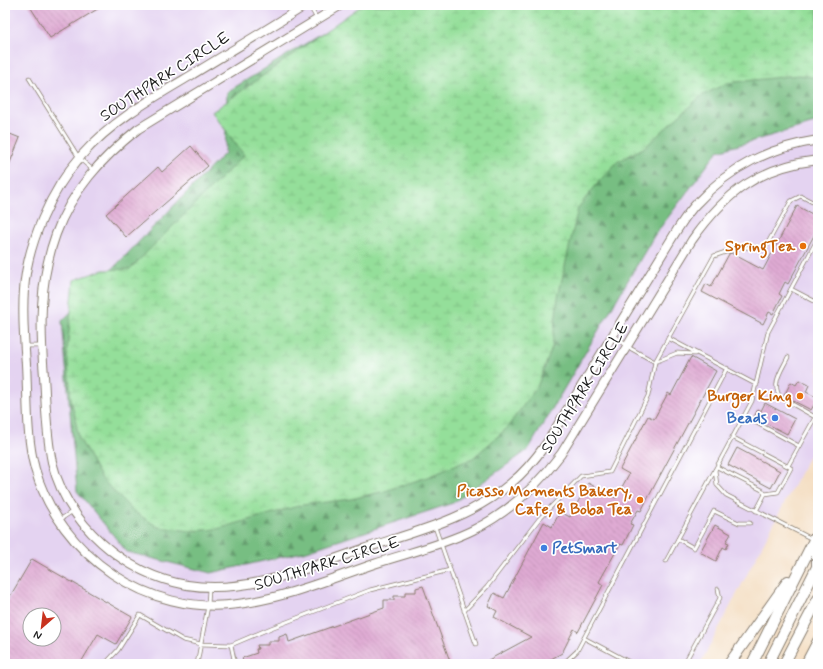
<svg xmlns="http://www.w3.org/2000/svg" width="823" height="669" font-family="Mynerve,sans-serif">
	<defs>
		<pattern id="forest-firs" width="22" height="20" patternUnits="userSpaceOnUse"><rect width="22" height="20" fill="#77be82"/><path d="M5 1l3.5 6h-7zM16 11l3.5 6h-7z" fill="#619a6a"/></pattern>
		<pattern id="wetland-marsh" width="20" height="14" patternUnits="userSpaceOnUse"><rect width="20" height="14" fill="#94df9a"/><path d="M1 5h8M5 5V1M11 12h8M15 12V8" fill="none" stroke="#7fbf84"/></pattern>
		<pattern id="building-back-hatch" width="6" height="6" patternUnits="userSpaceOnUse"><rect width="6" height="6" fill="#dfaad3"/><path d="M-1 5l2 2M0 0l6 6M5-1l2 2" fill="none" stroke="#bf92b5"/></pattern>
	</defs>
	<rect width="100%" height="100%" fill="#fff"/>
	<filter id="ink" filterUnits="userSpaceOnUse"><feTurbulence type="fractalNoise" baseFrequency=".025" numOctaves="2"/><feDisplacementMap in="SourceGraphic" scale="8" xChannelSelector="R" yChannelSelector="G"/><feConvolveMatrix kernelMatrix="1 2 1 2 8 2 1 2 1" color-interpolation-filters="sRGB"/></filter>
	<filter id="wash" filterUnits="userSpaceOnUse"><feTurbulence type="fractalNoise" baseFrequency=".012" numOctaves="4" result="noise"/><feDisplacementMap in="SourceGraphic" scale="16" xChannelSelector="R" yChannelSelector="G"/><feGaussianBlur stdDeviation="0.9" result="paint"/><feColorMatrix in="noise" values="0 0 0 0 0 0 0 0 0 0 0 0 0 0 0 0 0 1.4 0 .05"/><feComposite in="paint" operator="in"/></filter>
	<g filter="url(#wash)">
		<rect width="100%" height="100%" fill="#f4dec2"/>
		<path fill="#e4d3f1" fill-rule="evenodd" d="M 5,5 L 818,5 L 818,439 L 700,664 L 5,664 ZM 30,615 L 54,615 L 54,639 L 30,639 Z"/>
		<path fill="url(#forest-firs)" stroke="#4a6d4f" d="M 368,5 L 818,5 L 818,122 L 718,151 L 654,236 L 528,450 L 453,503 L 307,551 L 211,573 L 127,552 L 77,491 L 62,321 L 225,153 L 227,92 Z"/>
		<path fill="url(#wetland-marsh)" stroke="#587e5b" d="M 362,5 L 818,5 L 818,78 L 799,75 L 727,83 L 701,96 L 645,147 L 617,162 L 601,179 L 578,208 L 558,297 L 552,348 L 537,387 L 506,429 L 473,458 L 433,475 L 385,491 L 351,499 L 302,505 L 217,529 L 191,531 L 158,527 L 133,511 L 102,479 L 79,438 L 71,398 L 67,352 L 74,280 L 103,270 L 130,269 L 244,155 L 212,112 Z"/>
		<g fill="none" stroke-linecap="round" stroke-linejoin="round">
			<path stroke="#66c0e4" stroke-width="2.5" d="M 5,306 L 7,306"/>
		</g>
		<g id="blocks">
			<g fill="url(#building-back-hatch)" fill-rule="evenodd">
				<path d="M 29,5 L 104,5 L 50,38 Z"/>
				<path d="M 5,132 L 20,138 L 5,175 Z"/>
				<path d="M 191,146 L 208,166 L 126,237 L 106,214 L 158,167 L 162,172 Z"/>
				<path d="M 797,206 L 818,217 L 818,228 L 788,284 L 785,282 L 779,294 L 782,296 L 773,314 L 769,312 L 763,324 L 702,292 L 706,284 L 711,287 L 729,254 L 731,253 L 763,270 Z"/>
				<path d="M 691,357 L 716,371 L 641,511 L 638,510 L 630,524 L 633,525 L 623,545 L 620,544 L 599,582 L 603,585 L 578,632 L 574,629 L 562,653 L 542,664 L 481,664 L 531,637 L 494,617 L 497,611 L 488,606 L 494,593 L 504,598 L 544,522 L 552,527 L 560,512 L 570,517 L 588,483 L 616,498 L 629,474 L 620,469 L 648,416 L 654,419 L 668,393 L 671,395 Z"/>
				<path d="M 799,380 L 809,385 L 806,392 L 818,398 L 811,410 L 784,396 L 791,382 L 796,385 Z"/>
				<path d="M 765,403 L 795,419 L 787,434 L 754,417 L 758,409 L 761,411 Z"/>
				<path d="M 737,448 L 780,471 L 771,488 L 728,465 Z"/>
				<path d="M 715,525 L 731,534 L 726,542 L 729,543 L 726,549 L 723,547 L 716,561 L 700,552 Z"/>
				<path d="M 32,559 L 132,617 L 116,644 L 98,634 L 80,664 L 5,664 L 5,605 ZM 30,615 L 54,615 L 54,639 L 30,639 Z"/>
				<path d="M 423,586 L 451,664 L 244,664 L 242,658 L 257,653 L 256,649 L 258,649 L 257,645 L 268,645 L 268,641 L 279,641 L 279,637 L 287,634 L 289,642 L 384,608 L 384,600 L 394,600 L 394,596 L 405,596 L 405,592 L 416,592 L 416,588 Z"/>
			</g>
		</g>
	</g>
	<g filter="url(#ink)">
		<use href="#blocks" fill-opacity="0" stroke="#887d6f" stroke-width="1"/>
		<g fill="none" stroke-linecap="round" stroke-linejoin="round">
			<defs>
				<g id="service">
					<path d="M 309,5 L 317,19"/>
					<path d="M 29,78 L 79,158 L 93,170"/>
					<path d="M 791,289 L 818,303"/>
					<path d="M 613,334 L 628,347 L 655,362"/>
					<path d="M 668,338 L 757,385"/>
					<path d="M 26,346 L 41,346"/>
					<path d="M 788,357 C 782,370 771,383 780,397 L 815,417"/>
					<path d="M 655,362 L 677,353 L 695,354"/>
					<path d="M 744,416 L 799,446"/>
					<path d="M 732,437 L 791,468 L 778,492 L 765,494 L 756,511"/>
					<path d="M 788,466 L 818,412"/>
					<path d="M 717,467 L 762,490 L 765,494"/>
					<path d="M 715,470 L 717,485 L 726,495 L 812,539"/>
					<path d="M 61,519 L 73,511"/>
					<path d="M 435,527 L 476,644"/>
					<path d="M 678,539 L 694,548 L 714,511 L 739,523 L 750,523"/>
					<path d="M 666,561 L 752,401 L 768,332 L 818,238"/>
					<path d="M 464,611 L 487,587 L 539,519 L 581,476 L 610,472 L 648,396 L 655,362 L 714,256 L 740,247 L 765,248 L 791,201 L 801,196 L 818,205"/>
					<path d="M 584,638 L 633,664"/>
					<path d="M 231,645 L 271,628 L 370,590 L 450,570"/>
					<path d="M 105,664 L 118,650 L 140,615 L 183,640 L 201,644 L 231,645 L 235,664"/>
					<path d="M 197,664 L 208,606 L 209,588"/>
					<path d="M 563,664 L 577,651 L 727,368"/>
					<path d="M 684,664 L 720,598 L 718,589"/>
				</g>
				<g id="tertiary">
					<path d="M 306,5 C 268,29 229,52 190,76 C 151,99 112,121 81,156 C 51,190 27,245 24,290 C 22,315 24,340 26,364 C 28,398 26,436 35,469 C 60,555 148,617 238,604 C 285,598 330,579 374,564 C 407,553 443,545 473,530 C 510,512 537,486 561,454 L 692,240 C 726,192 759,167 818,160"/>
					<path d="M 341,5 L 138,129 C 102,158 72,190 56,234 C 39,281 40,327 44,376 C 46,404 46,434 52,462 C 67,524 124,574 187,585 C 248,595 306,568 363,549 C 414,532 470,519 511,483 C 525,472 536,458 546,444 L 677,230 C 683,221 689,211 697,203 C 731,166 769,148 818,140"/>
				</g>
				<g id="trunk">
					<path d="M 729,664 L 788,581"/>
					<path d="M 752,664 L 818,532"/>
					<path d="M 768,664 L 817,567 L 817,551 L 814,540"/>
					<path d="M 784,664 L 818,599"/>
					<path d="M 806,664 L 818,641"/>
				</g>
			</defs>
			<use href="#service" stroke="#887d6f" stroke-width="4.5"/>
			<use href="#tertiary" stroke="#887d6f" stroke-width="10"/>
			<use href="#trunk" stroke="#887d6f" stroke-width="12"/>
			<use href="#service" stroke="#fff" stroke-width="3"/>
			<use href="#tertiary" stroke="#fff" stroke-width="8"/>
			<use href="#trunk" stroke="#fff" stroke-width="10"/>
		</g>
	</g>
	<g fill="#e8710a" stroke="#fff" stroke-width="1.5">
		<circle cx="803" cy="246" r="4"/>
		<circle cx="800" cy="396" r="4"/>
		<circle cx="640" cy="500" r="4"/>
	</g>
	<g fill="#3f7fe0" stroke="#fff" stroke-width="1.5">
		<circle cx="775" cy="418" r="4"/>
		<circle cx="544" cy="548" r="4"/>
	</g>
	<g text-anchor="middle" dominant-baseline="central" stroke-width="3.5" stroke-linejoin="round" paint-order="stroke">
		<g font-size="16" fill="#1c1c1c" stroke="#fff">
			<text transform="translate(165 77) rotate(-33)">SOUTHPARK CIRCLE</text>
			<text transform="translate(585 388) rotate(-58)">SOUTHPARK CIRCLE</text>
			<text transform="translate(327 564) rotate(-17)">SOUTHPARK CIRCLE</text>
		</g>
		<g font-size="16" font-weight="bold" fill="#c56008" stroke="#fff" text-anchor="end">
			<text x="795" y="246">SpringTea</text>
			<text x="792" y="396">Burger King</text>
			<text x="632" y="491">Picasso Moments Bakery,<tspan x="632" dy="18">Cafe, &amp; Boba Tea</tspan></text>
		</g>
		<g font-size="16" font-weight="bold" fill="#366cbe" stroke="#fff" text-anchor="end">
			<text x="767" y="418">Beads</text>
			<text x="552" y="548" text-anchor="start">PetSmart</text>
		</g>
	</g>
	<rect width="823" height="669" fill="none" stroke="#fff" stroke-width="20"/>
	<g transform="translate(42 627) rotate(208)"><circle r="19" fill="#ffffff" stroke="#a4a4a4"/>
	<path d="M0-3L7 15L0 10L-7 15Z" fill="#c8321e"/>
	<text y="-6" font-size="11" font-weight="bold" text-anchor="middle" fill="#1c1c1c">N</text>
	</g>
</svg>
